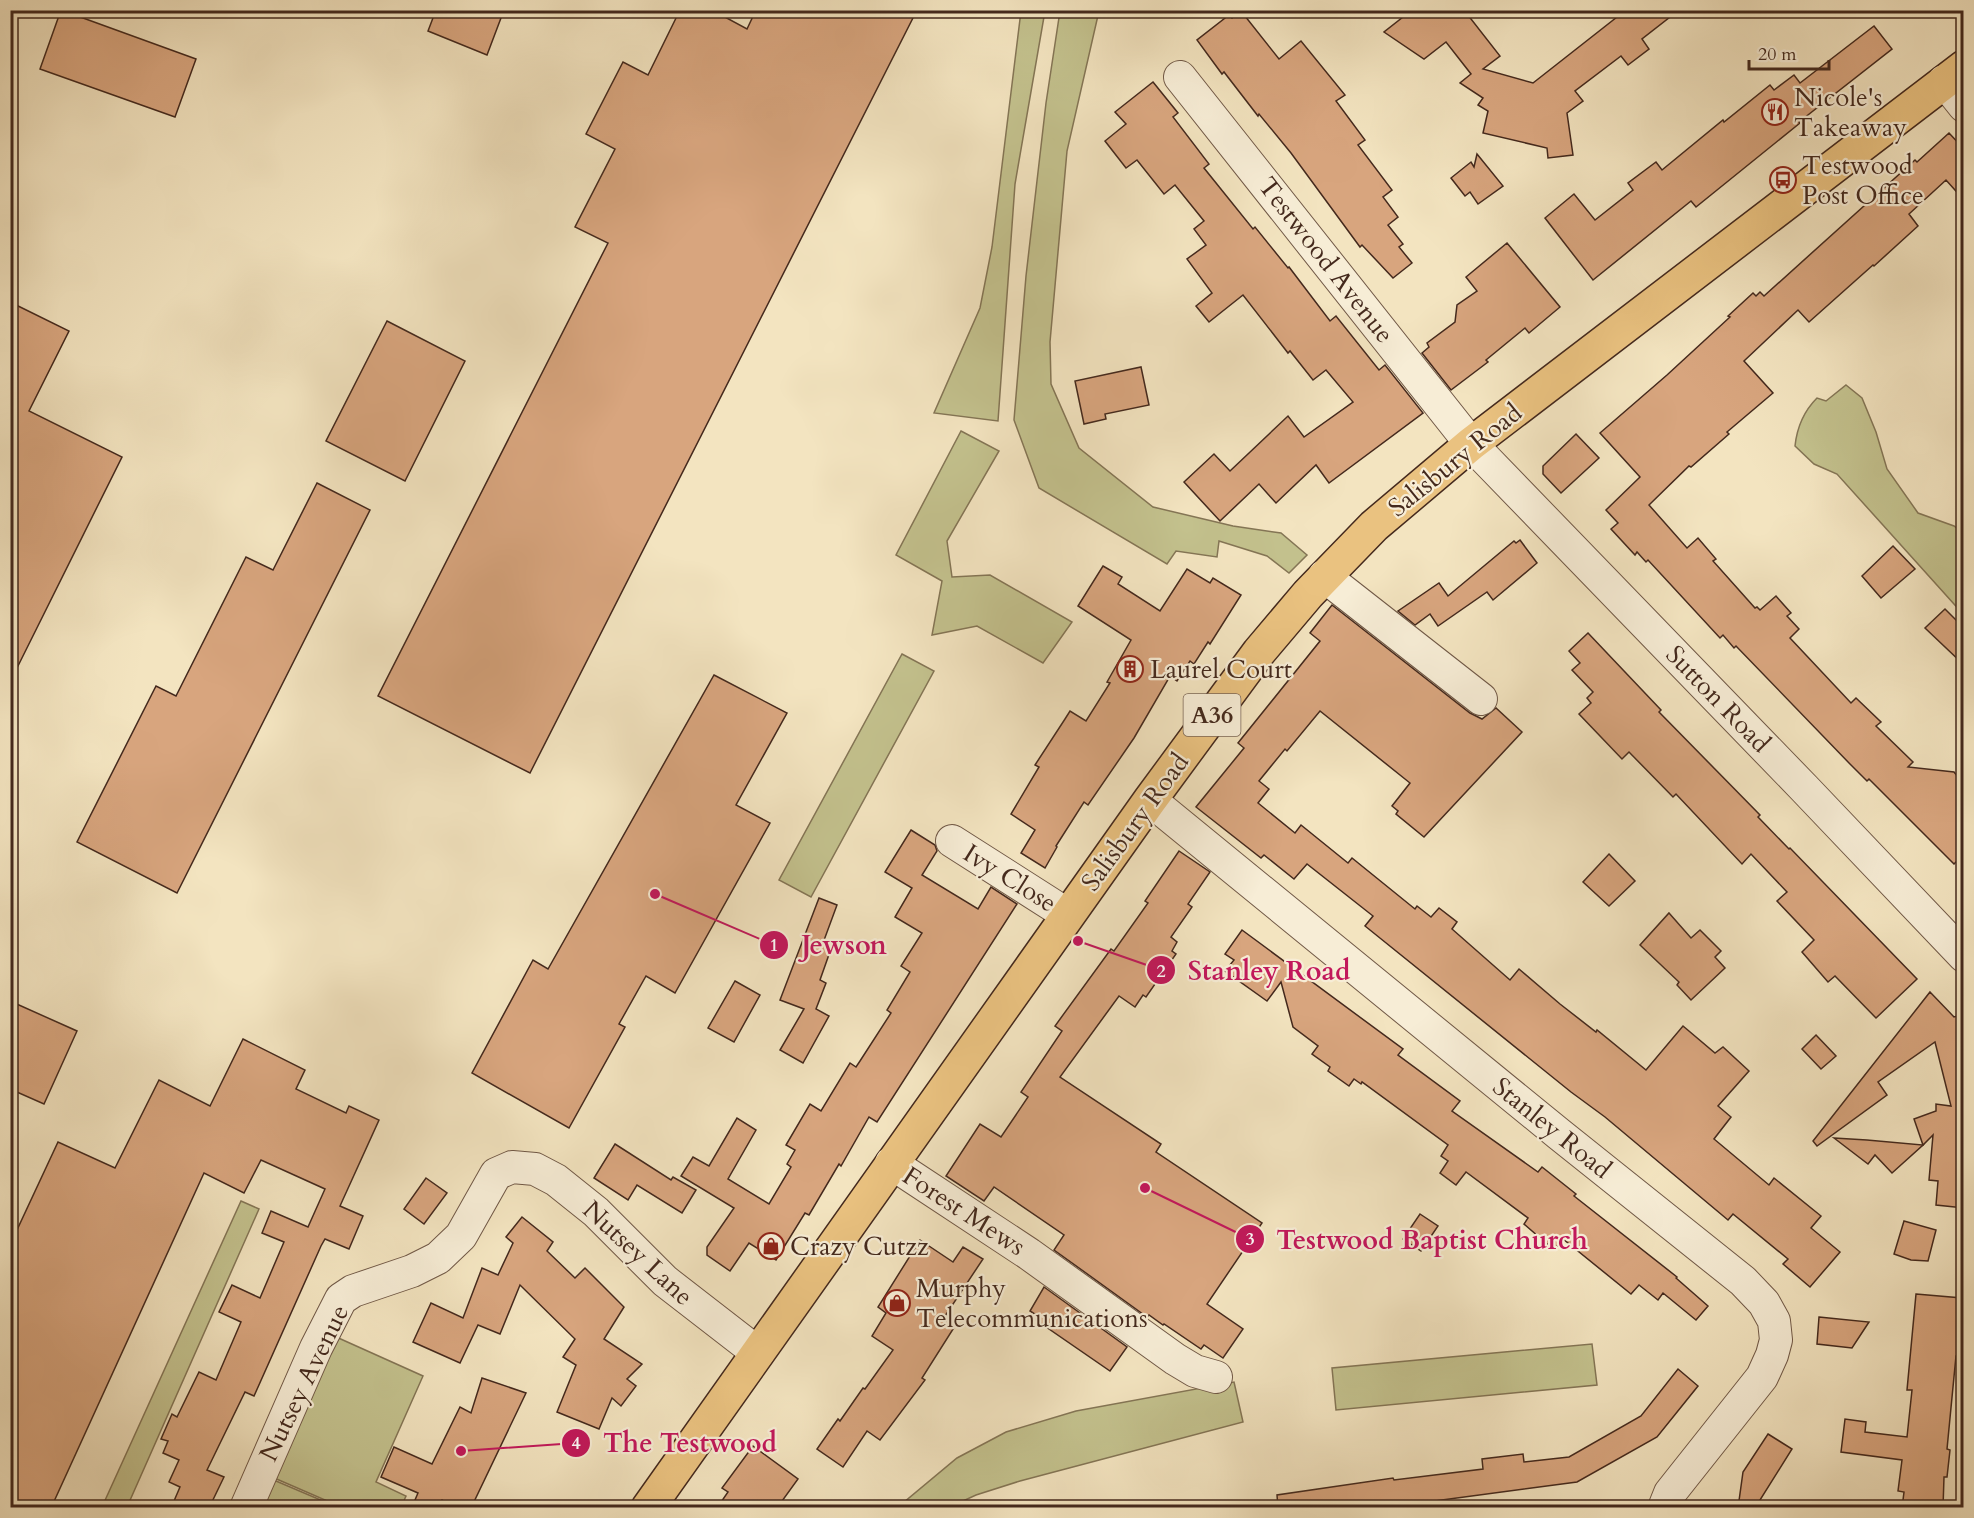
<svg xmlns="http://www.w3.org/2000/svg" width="1974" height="1518" font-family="Cardo,serif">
	<rect width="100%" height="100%" fill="#f3e4c0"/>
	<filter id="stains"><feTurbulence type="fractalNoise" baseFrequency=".00333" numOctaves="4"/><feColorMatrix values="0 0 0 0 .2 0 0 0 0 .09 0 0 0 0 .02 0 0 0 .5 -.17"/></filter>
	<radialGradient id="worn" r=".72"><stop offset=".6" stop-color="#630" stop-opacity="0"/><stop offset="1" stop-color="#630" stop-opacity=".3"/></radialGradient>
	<g fill="#c3c18d" stroke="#847555" stroke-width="1.5">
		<path d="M 1021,11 L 1045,11 L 1015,184 L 998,421 L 934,413 L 980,308 L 992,247 Z"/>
		<path d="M 1060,11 L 1099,11 L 1067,151 L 1050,342 L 1051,384 L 1079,448 L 1153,507 L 1233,526 L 1281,533 L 1307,555 L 1289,573 L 1267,556 L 1219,541 L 1217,557 L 1176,551 L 1167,564 L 1039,488 L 1014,420 L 1026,276 L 1046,103 Z"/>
		<path d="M 1846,385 L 1862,398 L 1876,432 L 1887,469 L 1918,513 L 1954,526 L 1963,533 L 1963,614 L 1837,474 L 1814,464 L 1795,446 C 1797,427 1803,412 1817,398 L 1826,401 Z"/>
		<path d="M 961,431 L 999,451 L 947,541 L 952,577 L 990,575 L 1072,622 L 1043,663 L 977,626 L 932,635 L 942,581 L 896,555 Z"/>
		<path d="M 902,654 L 934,671 L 811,897 L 779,880 Z"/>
		<path d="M 241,1201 L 259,1209 L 127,1507 L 102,1507 Z"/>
		<path d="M 334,1336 L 423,1376 L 376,1482 L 406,1496 L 401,1507 L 341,1507 L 272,1477 Z"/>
		<path d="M 1592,1344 L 1597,1385 L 1336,1410 L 1332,1368 Z"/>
		<path d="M 1234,1382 L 1243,1422 L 1020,1481 L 976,1495 L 950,1507 L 897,1508 L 957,1458 L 1006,1432 L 1076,1411 Z"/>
		<path d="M 269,1478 L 337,1507 L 282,1507 L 261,1498 Z"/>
	</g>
	<g fill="#d8a57e" stroke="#44291d" stroke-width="1.5">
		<path d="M 61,10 L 196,59 L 175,117 L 40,69 Z"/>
		<path d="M 436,10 L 504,10 L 487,55 L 428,31 Z"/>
		<path d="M 680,10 L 712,10 L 747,29 L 756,10 L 917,10 L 530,773 L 378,696 L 608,243 L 575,227 L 615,149 L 586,134 L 623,62 L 648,75 Z"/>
		<path d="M 1412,10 L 1464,10 L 1500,56 L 1483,69 L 1533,83 L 1626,10 L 1679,10 L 1642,39 L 1649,49 L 1628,65 L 1621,56 L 1575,91 L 1583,101 L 1567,113 L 1573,155 L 1548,158 L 1547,148 L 1483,133 L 1488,111 L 1478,105 L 1483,98 L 1460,83 L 1471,74 L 1446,42 L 1424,59 L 1384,32 Z"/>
		<path d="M 1241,11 L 1279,59 L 1301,41 L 1345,95 L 1336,101 L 1365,140 L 1358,145 L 1392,190 L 1383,197 L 1398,217 L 1388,225 L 1403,244 L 1399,247 L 1412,263 L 1393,278 L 1362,245 L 1360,247 L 1291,153 L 1259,114 L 1258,116 L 1224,72 L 1222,74 L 1197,40 L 1229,15 L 1232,18 Z"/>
		<path d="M 1874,26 L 1892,49 L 1799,122 L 1800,123 L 1696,207 L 1691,201 L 1593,280 L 1545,218 L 1574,194 L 1595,220 L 1633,190 L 1628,183 L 1656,162 L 1662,170 L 1723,120 L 1724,122 L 1770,85 L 1774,90 L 1794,75 L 1800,83 Z"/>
		<path d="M 1153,82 L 1178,113 L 1173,117 L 1209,164 L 1204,168 L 1253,229 L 1255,227 L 1288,268 L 1289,267 L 1330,321 L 1336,316 L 1379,370 L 1385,365 L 1423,413 L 1329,483 L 1316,465 L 1276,503 L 1259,484 L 1220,521 L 1184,482 L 1214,454 L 1230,471 L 1288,416 L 1304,437 L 1353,402 L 1326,370 L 1313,380 L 1290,351 L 1288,353 L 1243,295 L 1209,322 L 1196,306 L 1212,293 L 1187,259 L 1206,245 L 1194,229 L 1204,221 L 1175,185 L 1164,194 L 1137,160 L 1126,168 L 1105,141 L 1126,124 L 1115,112 Z"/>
		<path d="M 1949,133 L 1964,149 L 1964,200 L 1946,180 L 1909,214 L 1918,226 L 1874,266 L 1873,265 L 1809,322 L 1798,310 L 1744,361 L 1773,393 L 1727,432 L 1729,434 L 1691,467 L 1689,466 L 1649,505 L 1687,548 L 1698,538 L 1716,559 L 1713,561 L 1755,608 L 1757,607 L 1760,610 L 1776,596 L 1791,613 L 1787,616 L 1799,629 L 1790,638 L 1851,703 L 1856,698 L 1881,722 L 1876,726 L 1913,762 L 1908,767 L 1954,772 L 1958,777 L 1964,798 L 1964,854 L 1954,864 L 1869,779 L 1867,781 L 1850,764 L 1736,646 L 1734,648 L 1723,635 L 1720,638 L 1648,560 L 1646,562 L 1637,552 L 1635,555 L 1611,529 L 1618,523 L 1606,510 L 1640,477 L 1600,433 L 1667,375 L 1730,317 L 1728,316 L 1753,293 L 1756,296 L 1760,292 L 1764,296 L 1915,160 L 1917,162 Z"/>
		<path d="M 1477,154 L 1503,186 L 1478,204 L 1470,192 L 1465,196 L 1451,178 L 1471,162 L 1474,167 Z"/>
		<path d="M 1507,243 L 1560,307 L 1529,333 L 1525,328 L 1486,360 L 1488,362 L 1451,390 L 1422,353 L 1429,347 L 1427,343 L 1455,322 L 1457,305 L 1477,291 L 1466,277 Z"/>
		<path d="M 10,302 L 69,331 L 29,411 L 122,457 L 10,682 Z"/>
		<path d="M 387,321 L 465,361 L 405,481 L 326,441 Z"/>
		<path d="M 1141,367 L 1149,405 L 1105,414 L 1106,419 L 1084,424 L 1075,381 Z"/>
		<path d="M 1576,434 L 1599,458 L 1561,493 L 1543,474 L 1543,466 Z"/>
		<path d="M 317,483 L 370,510 L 177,893 L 77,842 L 156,686 L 176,696 L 246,557 L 273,570 Z"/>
		<path d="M 1520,540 L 1537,563 L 1493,600 L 1487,592 L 1438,626 L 1430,614 L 1415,625 L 1398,611 L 1439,583 L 1448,596 L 1514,541 L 1516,543 Z"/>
		<path d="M 1893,546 L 1915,569 L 1881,598 L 1862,576 Z"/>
		<path d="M 1103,566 L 1122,577 L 1118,584 L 1160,611 L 1187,569 L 1210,583 L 1213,578 L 1241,595 L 1210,644 L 1208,642 L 1194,664 L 1190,661 L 1177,681 L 1170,676 L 1134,738 L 1088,805 L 1084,802 L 1056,846 L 1057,847 L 1045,868 L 1021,853 L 1035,830 L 1011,814 L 1039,767 L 1035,765 L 1065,719 L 1070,711 L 1086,721 L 1110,683 L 1107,682 L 1131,640 L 1078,606 Z"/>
		<path d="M 1332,605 L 1470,713 L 1482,719 L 1496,708 L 1522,732 L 1424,837 L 1396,814 L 1398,811 L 1392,806 L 1410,783 L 1320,711 L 1287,751 L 1285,749 L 1259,781 L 1269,789 L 1258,803 L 1295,833 L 1301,825 L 1348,863 L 1352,858 L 1415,909 L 1417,906 L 1431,917 L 1439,908 L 1457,922 L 1452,929 L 1510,980 L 1519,969 L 1560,1004 L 1596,1032 L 1597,1030 L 1646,1070 L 1683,1026 L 1715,1053 L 1723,1047 L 1749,1071 L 1718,1106 L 1731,1117 L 1714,1139 L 1769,1185 L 1774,1178 L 1821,1216 L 1811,1228 L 1840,1252 L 1810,1287 L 1783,1264 L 1788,1259 L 1733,1214 L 1728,1220 L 1605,1117 L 1571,1092 L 1365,926 L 1373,916 L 1307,864 L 1294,879 L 1264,855 L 1261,858 L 1196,807 L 1244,748 L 1238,743 L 1320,641 L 1310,633 Z"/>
		<path d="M 1945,609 L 1964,628 L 1964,665 L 1925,628 Z"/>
		<path d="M 1588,633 L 1661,710 L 1659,712 L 1760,815 L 1758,817 L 1789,849 L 1790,848 L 1917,979 L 1876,1018 L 1835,976 L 1828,982 L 1802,952 L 1814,940 L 1777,901 L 1787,892 L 1751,854 L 1742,864 L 1676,794 L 1673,797 L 1629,752 L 1622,759 L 1579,714 L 1591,703 L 1587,698 L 1593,692 L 1572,670 L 1580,663 L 1569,651 Z"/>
		<path d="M 714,675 L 787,713 L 736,805 L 770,823 L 675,993 L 646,976 L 619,1024 L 625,1027 L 569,1128 L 472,1073 L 533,960 L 548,969 Z"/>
		<path d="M 911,830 L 935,845 L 937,851 L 922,875 L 978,909 L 991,887 L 1017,904 L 877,1122 L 869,1117 L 841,1166 L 839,1164 L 809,1215 L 805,1213 L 776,1260 L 749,1243 L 730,1271 L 707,1255 L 707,1247 L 734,1208 L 681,1176 L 693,1157 L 709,1166 L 737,1118 L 756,1130 L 728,1179 L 769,1204 L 791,1167 L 787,1164 L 795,1150 L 786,1145 L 810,1104 L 821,1111 L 850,1063 L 856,1067 L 860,1061 L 891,1013 L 887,1010 L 910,972 L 901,966 L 922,933 L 895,917 L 912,888 L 885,872 Z"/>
		<path d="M 1179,851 L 1210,872 L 1188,904 L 1192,907 L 1171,937 L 1177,942 L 1172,951 L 1176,954 L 1146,997 L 1143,995 L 1135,1007 L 1119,996 L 1060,1077 L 1161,1144 L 1156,1152 L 1262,1223 L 1207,1304 L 1243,1329 L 1223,1358 L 1204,1345 L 1201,1349 L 1164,1324 L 1163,1325 L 1149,1315 L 1147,1317 L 1054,1250 L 1064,1235 L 994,1187 L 984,1201 L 946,1176 L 980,1124 L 1001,1137 L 1028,1097 L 1021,1092 L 1062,1031 L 1055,1026 L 1111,949 L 1114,951 L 1148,903 L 1145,901 Z"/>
		<path d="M 1609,854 L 1635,881 L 1609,906 L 1583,882 Z"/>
		<path d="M 819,898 L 837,905 L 823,943 L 832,946 L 820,980 L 826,983 L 816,1009 L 829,1016 L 803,1063 L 780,1050 L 804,1009 L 780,1000 Z"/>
		<path d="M 1669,913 L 1691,938 L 1700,930 L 1721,951 L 1715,957 L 1725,968 L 1691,1000 L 1677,985 L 1679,982 L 1640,945 Z"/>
		<path d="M 1242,930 L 1403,1049 L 1398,1055 L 1460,1101 L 1452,1111 L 1538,1172 L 1542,1167 L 1576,1194 L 1574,1196 L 1677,1277 L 1676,1278 L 1708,1306 L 1696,1320 L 1663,1293 L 1658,1300 L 1639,1285 L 1631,1294 L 1563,1239 L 1554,1250 L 1524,1224 L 1528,1218 L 1466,1172 L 1456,1185 L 1440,1173 L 1448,1161 L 1441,1156 L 1448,1145 L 1362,1082 L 1361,1084 L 1354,1079 L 1349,1086 L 1328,1071 L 1330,1067 L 1312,1054 L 1318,1046 L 1293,1027 L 1281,982 L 1267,1001 L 1225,971 L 1234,960 L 1225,954 Z"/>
		<path d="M 735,981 L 760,995 L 734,1042 L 708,1028 Z"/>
		<path d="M 1930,992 L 1954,1017 L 1964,1014 L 1964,1208 L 1936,1205 L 1938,1181 L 1929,1180 L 1933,1135 L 1923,1145 L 1914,1119 L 1936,1111 L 1936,1104 L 1951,1106 L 1935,1042 L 1878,1082 L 1887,1095 L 1817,1146 L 1813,1141 Z"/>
		<path d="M 10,1001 L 77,1031 L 44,1104 L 10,1089 Z"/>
		<path d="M 1816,1035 L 1836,1056 L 1821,1069 L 1802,1049 Z"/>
		<path d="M 243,1039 L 305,1070 L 296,1089 L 346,1113 L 349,1106 L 379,1120 L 340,1206 L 363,1216 L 349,1249 L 325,1239 L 321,1246 L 254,1396 L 245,1392 L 207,1470 L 224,1477 L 209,1508 L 171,1508 L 180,1487 L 169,1482 L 179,1460 L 163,1453 L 168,1441 L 161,1439 L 172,1414 L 177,1417 L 199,1372 L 216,1380 L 241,1322 L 219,1312 L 232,1285 L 260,1298 L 284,1242 L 262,1233 L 271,1211 L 308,1227 L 325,1189 L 261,1160 L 244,1193 L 204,1173 L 51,1508 L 10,1508 L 10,1245 L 58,1142 L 115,1168 L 159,1080 L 210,1106 Z"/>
		<path d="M 1834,1138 L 1867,1140 L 1923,1145 L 1892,1173 L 1875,1155 L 1868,1164 Z"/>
		<path d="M 615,1144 L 671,1180 L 673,1177 L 696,1190 L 682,1213 L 637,1185 L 628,1200 L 594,1178 Z"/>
		<path d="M 426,1178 L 447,1193 L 424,1224 L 404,1209 Z"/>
		<path d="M 1420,1214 L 1438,1226 L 1421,1251 L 1403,1239 Z"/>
		<path d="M 522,1217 L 553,1242 L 547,1251 L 575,1278 L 585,1268 L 624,1307 L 604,1339 L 642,1364 L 627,1379 L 636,1386 L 621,1406 L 612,1398 L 599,1429 L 557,1412 L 576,1365 L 563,1357 L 575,1339 L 520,1285 L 500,1334 L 478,1325 L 460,1363 L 413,1342 L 431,1303 L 463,1318 L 482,1268 L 498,1275 L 513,1243 L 506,1237 Z"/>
		<path d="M 1904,1221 L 1936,1230 L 1928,1261 L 1911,1260 L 1894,1254 Z"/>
		<path d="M 920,1240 L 953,1262 L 963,1247 L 983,1259 L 943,1319 L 955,1326 L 922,1378 L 925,1380 L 880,1440 L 867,1431 L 843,1467 L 817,1449 L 838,1419 L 840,1421 L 863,1388 L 865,1389 L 893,1350 L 872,1336 L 886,1313 L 878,1307 Z"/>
		<path d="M 1044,1287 L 1127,1347 L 1110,1371 L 1036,1320 L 1038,1316 L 1030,1311 Z"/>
		<path d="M 1916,1294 L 1962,1298 L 1958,1356 L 1956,1356 L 1947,1449 L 1950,1450 L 1947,1477 L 1944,1477 L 1943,1508 L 1902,1508 L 1904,1492 L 1898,1491 L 1902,1460 L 1841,1452 L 1845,1419 L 1866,1422 L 1865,1432 L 1907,1437 L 1912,1390 L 1907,1390 Z"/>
		<path d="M 1819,1317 L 1869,1322 L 1852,1348 L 1817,1344 Z"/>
		<path d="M 1678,1369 L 1698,1386 L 1657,1437 L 1577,1482 L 1382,1508 L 1278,1508 L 1277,1495 L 1393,1478 L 1394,1480 L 1483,1469 L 1482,1459 L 1523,1454 L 1524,1462 L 1569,1457 L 1641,1416 Z"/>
		<path d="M 482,1378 L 526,1393 L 471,1508 L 457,1508 L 442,1500 L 438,1508 L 430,1508 L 415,1500 L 418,1493 L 381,1477 L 394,1447 L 432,1464 L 460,1407 L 471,1413 Z"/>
		<path d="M 1768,1434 L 1792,1449 L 1755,1508 L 1738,1508 L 1743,1472 Z"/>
		<path d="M 753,1446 L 798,1479 L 777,1508 L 717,1508 L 728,1492 L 722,1488 Z"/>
	</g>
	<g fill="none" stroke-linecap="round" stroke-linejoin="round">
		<defs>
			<g id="street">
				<path d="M 1180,77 L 1471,444 L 1805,789 L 1964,956"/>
				<path d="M 1944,81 L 1964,106"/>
				<path d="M 1324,576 L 1481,699"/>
				<path d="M 1150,800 L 1559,1134 L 1743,1281 L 1764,1303 L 1774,1321 L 1776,1340 L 1772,1355 L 1762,1377 L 1670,1493 L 1664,1508"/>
				<path d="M 952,841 L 1068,915"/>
				<path d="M 891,1163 L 1029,1254 L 1175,1359 L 1195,1371 L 1216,1377"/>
				<path d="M 246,1508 L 316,1348 L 341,1299 L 353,1291 L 412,1271 L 438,1258 L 461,1236 L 496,1174 L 512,1167 L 535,1169 L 556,1180 L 596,1212 L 665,1281 L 758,1353"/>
			</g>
			<path id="primary" d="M 648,1508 L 1150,800 L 1259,652 L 1308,594 L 1374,526 L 1471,444 L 1964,67"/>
		</defs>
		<use href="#street" stroke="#705846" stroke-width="34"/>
		<use href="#primary" stroke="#44291d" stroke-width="36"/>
		<use href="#street" stroke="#f7edd6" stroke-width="32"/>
		<use href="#primary" stroke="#eac280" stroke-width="33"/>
	</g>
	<defs>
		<symbol id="restaurant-ring" viewBox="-11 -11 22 22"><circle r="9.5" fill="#f7edd6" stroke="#8f2418" stroke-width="1.5"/><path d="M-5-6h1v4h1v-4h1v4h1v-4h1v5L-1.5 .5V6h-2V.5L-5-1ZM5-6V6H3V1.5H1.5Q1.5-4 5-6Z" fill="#8f2418"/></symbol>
		<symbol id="bus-ring" viewBox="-11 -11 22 22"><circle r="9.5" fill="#f7edd6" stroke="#8f2418" stroke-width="1.5"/><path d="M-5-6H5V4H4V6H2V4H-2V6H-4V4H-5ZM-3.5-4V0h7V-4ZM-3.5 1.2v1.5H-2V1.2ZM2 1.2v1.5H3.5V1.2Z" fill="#8f2418"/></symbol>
		<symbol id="building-ring" viewBox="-11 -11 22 22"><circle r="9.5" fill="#f7edd6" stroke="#8f2418" stroke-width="1.5"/><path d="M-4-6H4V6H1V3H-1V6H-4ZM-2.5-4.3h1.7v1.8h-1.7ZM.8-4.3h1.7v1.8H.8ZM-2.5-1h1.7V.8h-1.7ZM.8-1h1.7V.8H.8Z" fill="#8f2418"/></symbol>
		<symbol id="shop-ring" viewBox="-11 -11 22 22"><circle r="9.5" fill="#f7edd6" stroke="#8f2418" stroke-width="1.5"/><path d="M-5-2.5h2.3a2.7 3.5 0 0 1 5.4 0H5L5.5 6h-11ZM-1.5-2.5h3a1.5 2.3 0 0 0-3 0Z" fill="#8f2418"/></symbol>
	</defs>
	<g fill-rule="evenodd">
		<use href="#restaurant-ring" x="1760" y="97" width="30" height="30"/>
		<use href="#bus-ring" x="1768" y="165" width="30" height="30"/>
		<use href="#building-ring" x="1115" y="654" width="30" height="30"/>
		<use href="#shop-ring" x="756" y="1231" width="30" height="30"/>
		<use href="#shop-ring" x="882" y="1288" width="30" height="30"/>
	</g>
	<g text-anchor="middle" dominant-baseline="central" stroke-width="4.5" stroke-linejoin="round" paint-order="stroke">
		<rect fill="#f7edd6" stroke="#7a6454" stroke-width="1.5" x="1183.5" y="694" width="57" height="42" rx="4.5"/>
		<g font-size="24" font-weight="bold" fill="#44291d">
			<text x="1212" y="715">A36</text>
		</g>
		<g font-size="26" fill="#44291d" stroke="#f7edd6" text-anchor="start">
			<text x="1794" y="97">Nicole's<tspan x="1794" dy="30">Takeaway</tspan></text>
			<text x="1802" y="165">Testwood<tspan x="1802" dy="30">Post Office</tspan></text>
			<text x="1150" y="669">Laurel Court</text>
			<text x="790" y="1246">Crazy Cutzz</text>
			<text x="916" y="1288">Murphy<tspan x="916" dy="30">Telecommunications</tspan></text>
		</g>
		<g font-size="26" fill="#44291d" stroke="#f7edd6">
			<text transform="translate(1326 260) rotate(52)">Testwood Avenue</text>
			<text transform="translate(1455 460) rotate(-39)">Salisbury Road</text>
			<text transform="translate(1718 699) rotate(46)">Sutton Road</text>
			<text transform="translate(1135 822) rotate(-54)">Salisbury Road</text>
			<text transform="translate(1010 878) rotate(32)">Ivy Close</text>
			<text transform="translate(1552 1128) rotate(39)">Stanley Road</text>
			<text transform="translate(964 1211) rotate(33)">Forest Mews</text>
			<text transform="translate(638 1253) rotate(43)">Nutsey Lane</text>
			<text transform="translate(304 1383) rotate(-64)">Nutsey Avenue</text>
		</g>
	</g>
	<path fill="none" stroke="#c2185b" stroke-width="2" d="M655 894L774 945M1078 941L1161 970M1145 1188L1250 1239M461 1451L576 1443"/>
	<g fill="#c2185b" stroke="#f7edd6" stroke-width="2">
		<circle cx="655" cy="894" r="6"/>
		<circle cx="1078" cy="941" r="6"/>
		<circle cx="1145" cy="1188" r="6"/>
		<circle cx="461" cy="1451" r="6"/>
		<circle cx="774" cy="945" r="15"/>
		<circle cx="1161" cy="970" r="15"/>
		<circle cx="1250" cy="1239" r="15"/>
		<circle cx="576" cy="1443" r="15"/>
	</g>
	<g font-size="18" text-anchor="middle" font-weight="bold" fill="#fff">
		<text x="774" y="951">1</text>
		<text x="1161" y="977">2</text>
		<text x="1250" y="1245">3</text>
		<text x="576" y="1449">4</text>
	</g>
	<g font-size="27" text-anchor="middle" font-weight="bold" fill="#c2185b" stroke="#f7edd6" stroke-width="4.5" stroke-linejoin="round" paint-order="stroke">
		<text x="844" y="954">Jewson</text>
		<text x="1269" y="980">Stanley Road</text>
		<text x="1432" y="1249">Testwood Baptist Church</text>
		<text x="690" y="1452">The Testwood</text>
	</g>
	<rect width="1974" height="1518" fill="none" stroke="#f3e4c0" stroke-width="36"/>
	<rect x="12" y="12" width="1950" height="1494" fill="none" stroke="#44291d" stroke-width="3"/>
	<rect x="18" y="18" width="1938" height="1482" fill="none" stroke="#44291d" stroke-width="1.5"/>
	<path d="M1749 60v9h80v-9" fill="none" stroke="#44291d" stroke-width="3"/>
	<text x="1758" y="60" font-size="18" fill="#44291d" stroke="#f7edd6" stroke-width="4.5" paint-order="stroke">20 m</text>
	<rect width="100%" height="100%" filter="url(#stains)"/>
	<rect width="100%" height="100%" fill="url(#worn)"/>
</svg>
